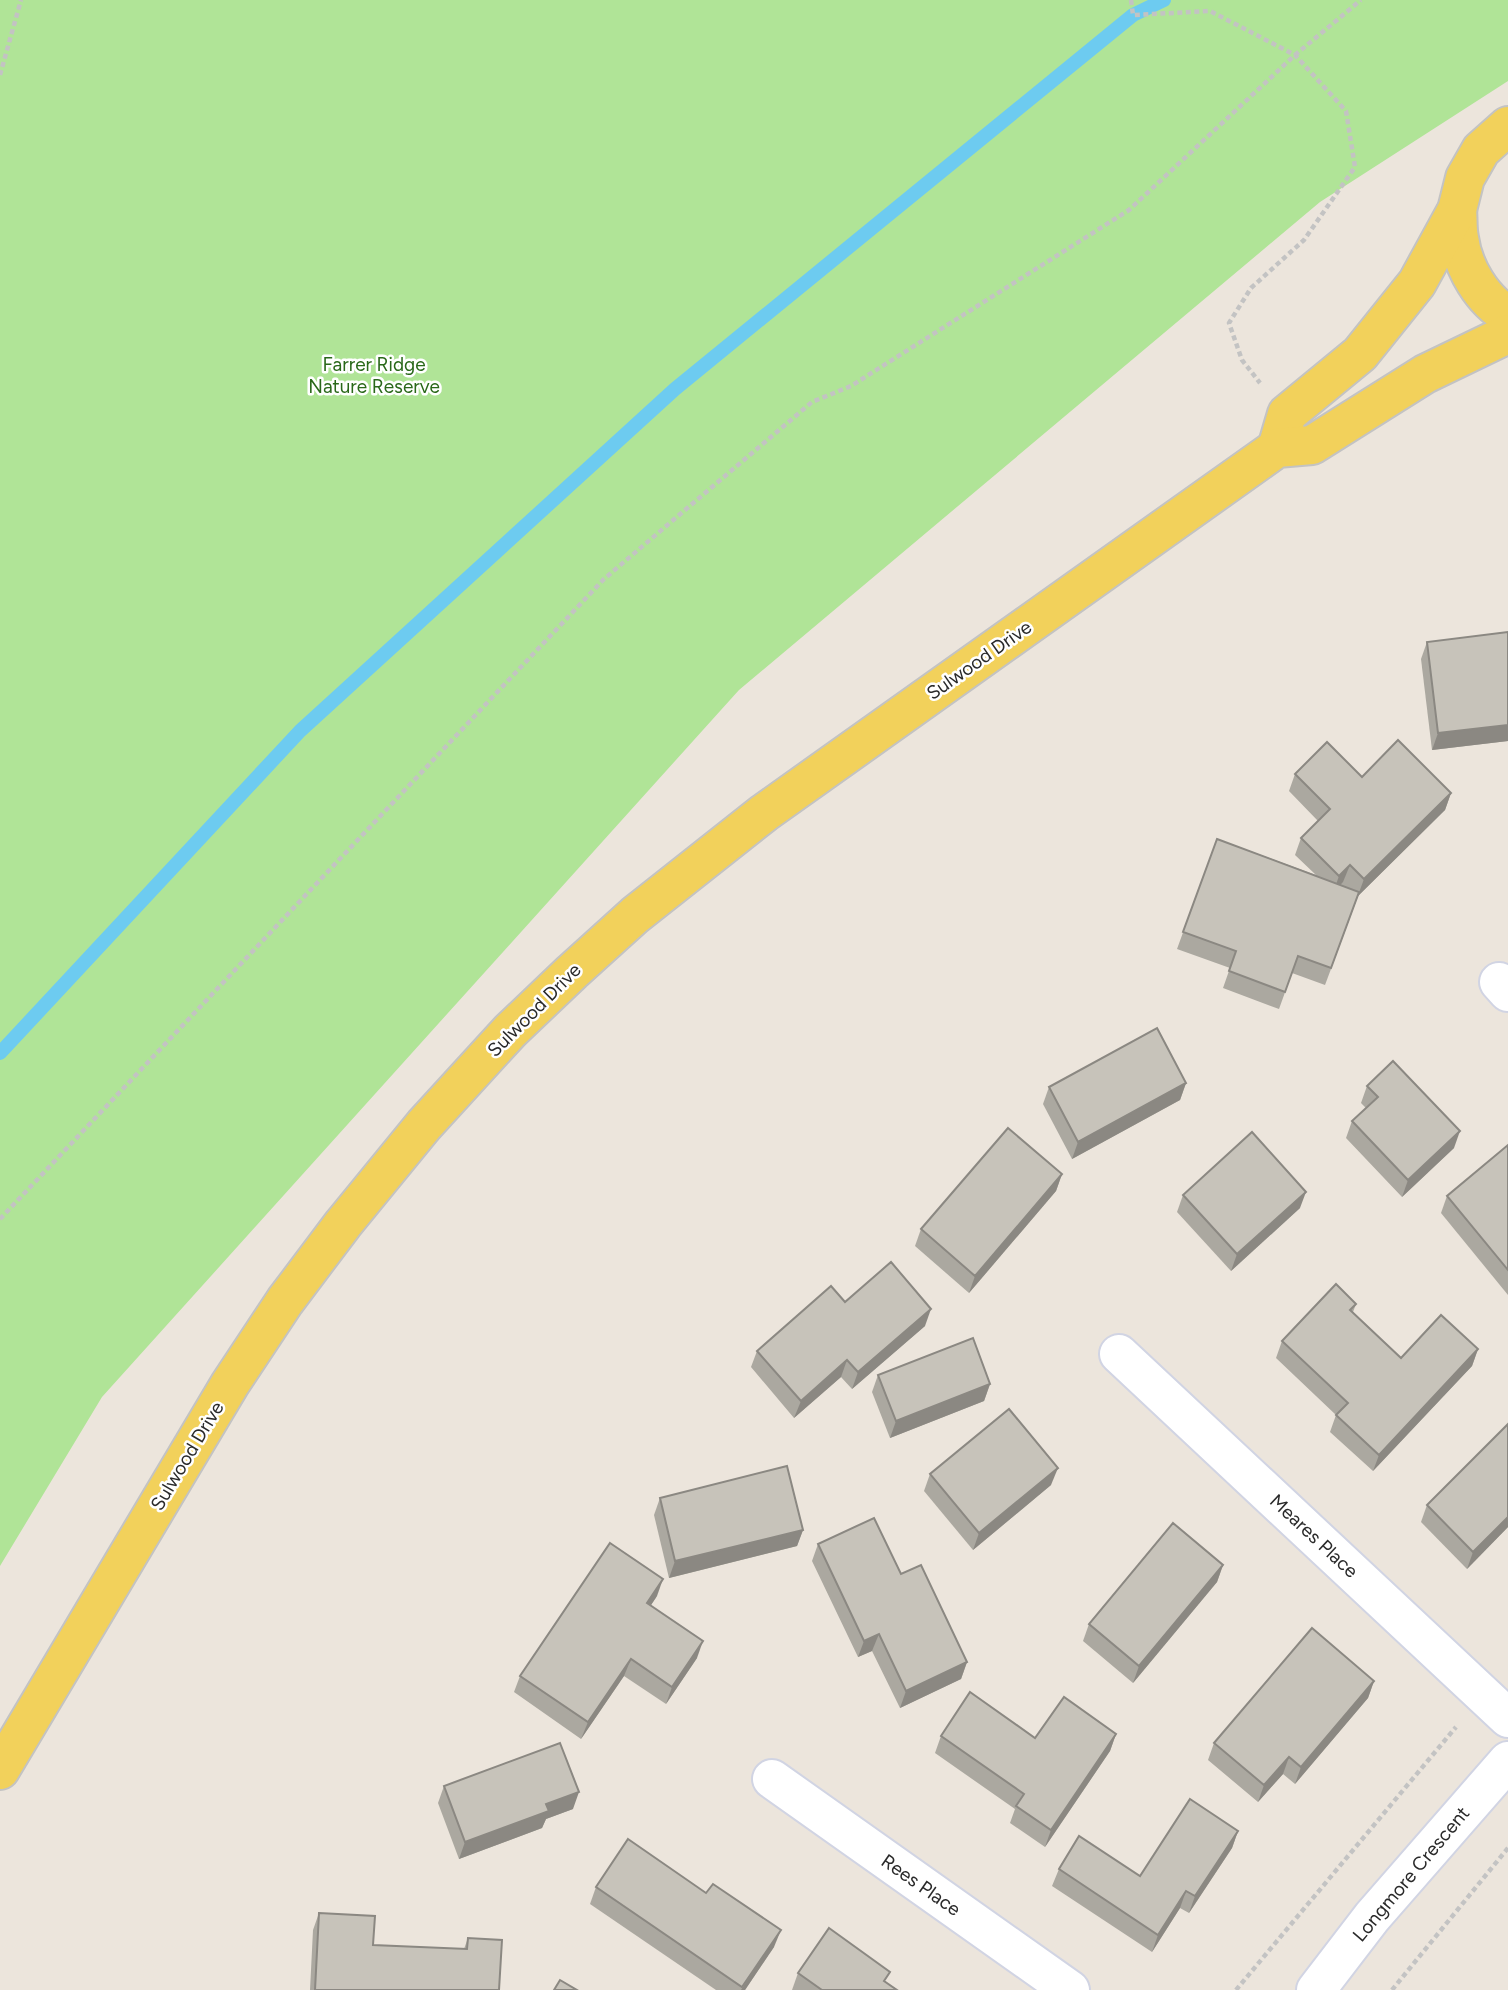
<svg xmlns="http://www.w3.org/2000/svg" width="1508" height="1990" font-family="Figtree,sans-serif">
	<rect width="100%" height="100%" fill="#ece5dc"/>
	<path fill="#b0e497" d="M 0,0 L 1508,0 L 1508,81 L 1320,202 L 739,690 L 102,1397 L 0,1566 Z"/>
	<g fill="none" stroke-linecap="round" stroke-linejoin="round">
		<path stroke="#6dcbf0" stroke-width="14" d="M 0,1053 L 300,731 L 675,389 L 1133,15 L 1164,0"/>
		<defs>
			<g id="minor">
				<path d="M 1499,982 L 1508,992"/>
				<path d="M 1119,1354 L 1508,1718"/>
				<path d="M 772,1779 L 1070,1990"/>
				<path d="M 1316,1990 L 1372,1917 L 1508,1761"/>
			</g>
			<g id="major">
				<path d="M 1457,210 C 1458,219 1457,229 1459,238 C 1463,268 1482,300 1508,315"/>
				<path d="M 1277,448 L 1287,414 L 1360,354 L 1417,283 L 1457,210 L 1465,178 L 1481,150 L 1508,126"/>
				<path d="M 0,1770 L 230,1384 L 285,1301 L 343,1224 L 424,1125 L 510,1031 L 572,972 L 635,915 L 764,813 L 1277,448 L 1312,445 L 1425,374 L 1508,334"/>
			</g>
		</defs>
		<use href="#minor" stroke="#d1d4e3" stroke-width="42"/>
		<use href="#major" stroke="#c3c3c3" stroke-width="42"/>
		<g stroke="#c3c3c3" stroke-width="4.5" stroke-dasharray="5 3.5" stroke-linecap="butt">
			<path d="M 1131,0 L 1133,15 L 1210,11 L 1295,55 L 1346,111 L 1355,167 L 1304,240 L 1251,288 L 1229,323 L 1242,360 L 1260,383"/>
			<path d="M 0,75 L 21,0"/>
			<path d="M 0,1219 L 604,579 L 812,402 L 851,386 L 1129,210 L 1295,55 L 1361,0"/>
			<path d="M 1236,1990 L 1456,1727"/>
			<path d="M 1392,1990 L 1508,1848"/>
		</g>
		<use href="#minor" stroke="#fff" stroke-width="38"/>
		<use href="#major" stroke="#f2d15b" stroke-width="38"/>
	</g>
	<g fill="#aba8a0">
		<path d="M 1508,632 L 1508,741 L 1432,750 L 1421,659 L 1427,642 Z"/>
		<path d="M 1295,774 L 1362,777 L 1451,793 L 1445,810 L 1358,896 L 1325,985 L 1292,973 L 1279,1009 L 1223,988 L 1230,968 L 1177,949 L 1217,839 L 1316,875 L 1295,855 L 1301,838 L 1318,821 L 1289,791 Z"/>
		<path d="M 1186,1083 L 1180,1100 L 1072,1159 L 1043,1104 L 1049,1087 Z"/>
		<path d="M 1367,1086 L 1454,1148 L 1402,1197 L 1346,1138 L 1352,1121 L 1366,1108 L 1361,1103 Z"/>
		<path d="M 1508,1145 L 1508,1295 L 1441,1213 L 1447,1196 Z"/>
		<path d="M 1062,1174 L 1056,1191 L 969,1293 L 915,1246 L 921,1229 Z"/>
		<path d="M 1183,1195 L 1300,1208 L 1231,1271 L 1177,1212 Z"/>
		<path d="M 845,1302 L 925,1326 L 852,1389 L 841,1377 L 794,1418 L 751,1367 L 757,1351 Z"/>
		<path d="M 1356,1304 L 1353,1312 L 1401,1358 L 1478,1349 L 1472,1366 L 1373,1471 L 1330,1432 L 1336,1415 L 1276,1358 L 1282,1341 Z"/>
		<path d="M 878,1375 L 990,1384 L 984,1401 L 890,1438 L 872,1392 Z"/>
		<path d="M 930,1474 L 1051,1485 L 973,1550 L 924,1491 Z"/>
		<path d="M 660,1498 L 803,1530 L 797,1546 L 669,1578 L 654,1515 Z"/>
		<path d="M 1427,1505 L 1508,1527 L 1467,1569 L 1421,1522 Z"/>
		<path d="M 818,1544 L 901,1574 L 967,1662 L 961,1679 L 900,1708 L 872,1651 L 858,1657 L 812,1561 Z"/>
		<path d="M 1223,1565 L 1217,1582 L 1133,1683 L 1083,1641 L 1089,1624 Z"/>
		<path d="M 657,1596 L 651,1605 L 697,1658 L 666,1704 L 624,1676 L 581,1739 L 514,1692 L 520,1676 Z"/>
		<path d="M 1374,1681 L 1368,1698 L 1295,1784 L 1283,1774 L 1258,1802 L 1208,1760 L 1214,1743 Z"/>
		<path d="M 1116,1734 L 1110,1751 L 1045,1847 L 1010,1823 L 1015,1809 L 935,1753 L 941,1736 L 1035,1738 Z"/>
		<path d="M 444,1786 L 573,1809 L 546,1819 L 542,1828 L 459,1859 L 438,1803 Z"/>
		<path d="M 1238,1831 L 1232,1848 L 1189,1913 L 1180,1908 L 1152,1952 L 1052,1886 L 1059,1869 L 1140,1876 Z"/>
		<path d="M 596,1887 L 706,1893 L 774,1947 L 745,1990 L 716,1990 L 590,1904 Z"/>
		<path d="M 319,1913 L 373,1945 L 464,1949 L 468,1938 L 499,1990 L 310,1990 L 313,1930 Z"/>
		<path d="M 798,1973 L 886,1983 L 897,1990 L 792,1990 Z"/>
	</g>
	<g fill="#8b8882">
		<path d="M 1508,725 L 1508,741 L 1432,750 L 1438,733 Z"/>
		<path d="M 1451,793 L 1445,810 L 1358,896 L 1325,985 L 1364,879 Z"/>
		<path d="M 1350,865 L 1343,882 L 1333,893 L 1339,876 Z"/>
		<path d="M 1186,1083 L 1180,1100 L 1072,1159 L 1078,1142 Z"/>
		<path d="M 1460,1131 L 1454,1148 L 1402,1197 L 1408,1180 Z"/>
		<path d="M 1062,1174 L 1056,1191 L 969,1293 L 975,1276 Z"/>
		<path d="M 1306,1192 L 1300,1208 L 1231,1271 L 1237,1254 Z"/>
		<path d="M 931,1309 L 925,1326 L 852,1389 L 858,1372 Z"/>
		<path d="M 1478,1349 L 1472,1366 L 1373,1471 L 1379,1455 Z"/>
		<path d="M 847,1360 L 841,1377 L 794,1418 L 801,1401 Z"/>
		<path d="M 990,1384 L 984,1401 L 890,1438 L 896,1421 Z"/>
		<path d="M 1058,1468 L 1051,1485 L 973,1550 L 979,1533 Z"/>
		<path d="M 1508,1517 L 1508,1527 L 1467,1569 L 1473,1552 Z"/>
		<path d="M 803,1530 L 797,1546 L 669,1578 L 675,1561 Z"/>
		<path d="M 1223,1565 L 1217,1582 L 1133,1683 L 1139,1666 Z"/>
		<path d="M 663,1579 L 657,1596 L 641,1620 L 647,1603 Z"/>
		<path d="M 879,1634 L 872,1651 L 858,1657 L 864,1641 Z"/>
		<path d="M 703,1641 L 697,1658 L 666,1704 L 672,1687 Z"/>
		<path d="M 631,1659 L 624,1676 L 581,1739 L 588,1722 Z"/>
		<path d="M 967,1662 L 961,1679 L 900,1708 L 906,1691 Z"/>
		<path d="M 1374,1681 L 1368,1698 L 1295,1784 L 1301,1767 Z"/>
		<path d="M 1116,1734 L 1110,1751 L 1045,1847 L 1051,1830 Z"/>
		<path d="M 1289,1757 L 1283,1774 L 1258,1802 L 1264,1785 Z"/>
		<path d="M 579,1792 L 573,1809 L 546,1819 L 542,1828 L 459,1859 L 465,1842 L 546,1804 Z"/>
		<path d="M 1238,1831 L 1232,1848 L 1189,1913 L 1195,1896 Z"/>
		<path d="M 1186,1891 L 1180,1908 L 1152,1952 L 1158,1935 Z"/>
		<path d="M 781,1930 L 774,1947 L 745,1990 L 741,1990 Z"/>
	</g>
	<g fill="#c7c3ba" stroke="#8b8882" stroke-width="2">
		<path d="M 1508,632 L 1508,725 L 1438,733 L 1427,642 Z"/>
		<path d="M 1398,740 L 1451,793 L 1364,879 L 1350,865 L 1339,876 L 1301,838 L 1330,809 L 1295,774 L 1327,742 L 1362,777 Z"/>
		<path d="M 1217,839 L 1359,892 L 1331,968 L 1298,956 L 1285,992 L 1229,971 L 1236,951 L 1183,932 Z"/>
		<path d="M 1157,1028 L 1186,1083 L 1078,1142 L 1049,1087 Z"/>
		<path d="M 1393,1061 L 1460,1131 L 1408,1180 L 1352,1121 L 1378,1097 L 1367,1086 Z"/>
		<path d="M 1008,1128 L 1062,1174 L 975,1276 L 921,1229 Z"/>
		<path d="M 1252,1132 L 1306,1192 L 1237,1254 L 1183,1195 Z"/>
		<path d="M 1508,1145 L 1508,1270 L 1447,1196 Z"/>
		<path d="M 891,1262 L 931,1309 L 858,1372 L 847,1360 L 801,1401 L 757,1351 L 831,1286 L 845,1302 Z"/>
		<path d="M 1336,1284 L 1356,1304 L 1350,1310 L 1401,1358 L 1441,1315 L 1478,1349 L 1379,1455 L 1336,1415 L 1348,1403 L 1282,1341 Z"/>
		<path d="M 973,1338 L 990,1384 L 896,1421 L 878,1375 Z"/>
		<path d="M 1009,1409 L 1058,1468 L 979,1533 L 930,1474 Z"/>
		<path d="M 1508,1424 L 1508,1517 L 1473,1552 L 1427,1505 Z"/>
		<path d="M 787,1466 L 803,1530 L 675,1561 L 660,1498 Z"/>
		<path d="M 874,1518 L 901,1574 L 921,1565 L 967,1662 L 906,1691 L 879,1634 L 864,1641 L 818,1544 Z"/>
		<path d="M 1173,1523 L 1223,1565 L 1139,1666 L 1089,1624 Z"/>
		<path d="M 610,1543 L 663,1579 L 647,1603 L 703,1641 L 672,1687 L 631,1659 L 588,1722 L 520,1676 Z"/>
		<path d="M 1312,1628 L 1374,1681 L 1301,1767 L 1289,1757 L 1264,1785 L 1214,1743 Z"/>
		<path d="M 970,1692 L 1035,1738 L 1064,1697 L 1116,1734 L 1051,1830 L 1016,1806 L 1024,1794 L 941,1736 Z"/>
		<path d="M 560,1743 L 579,1792 L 546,1804 L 549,1811 L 465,1842 L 444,1786 Z"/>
		<path d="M 1190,1799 L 1238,1831 L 1195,1896 L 1186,1891 L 1158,1935 L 1059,1869 L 1079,1836 L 1140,1876 Z"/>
		<path d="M 628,1839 L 706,1893 L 713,1884 L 781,1930 L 742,1987 L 596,1887 Z"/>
		<path d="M 319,1913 L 375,1916 L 373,1945 L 467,1949 L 468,1938 L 502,1940 L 499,1990 L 315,1990 Z"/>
		<path d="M 829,1928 L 890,1972 L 884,1981 L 897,1990 L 822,1990 L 798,1973 Z"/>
		<path d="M 560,1980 L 577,1990 L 554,1990 Z"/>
	</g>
	<g text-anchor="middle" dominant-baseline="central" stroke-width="5" stroke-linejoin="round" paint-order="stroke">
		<g font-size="19" fill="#296819" stroke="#fff">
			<text x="374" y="364">Farrer Ridge<tspan x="374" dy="22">Nature Reserve</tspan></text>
		</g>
		<g font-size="19" fill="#2a2a2a" stroke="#fff">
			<text transform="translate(979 660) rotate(-35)">Sulwood Drive</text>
			<text transform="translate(534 1010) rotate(-45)">Sulwood Drive</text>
			<text transform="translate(187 1456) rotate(-59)">Sulwood Drive</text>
			<text transform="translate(1314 1536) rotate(43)">Meares Place</text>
			<text transform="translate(1411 1874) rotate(-50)">Longmore Crescent</text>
			<text transform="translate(921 1885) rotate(35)">Rees Place</text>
		</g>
	</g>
</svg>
